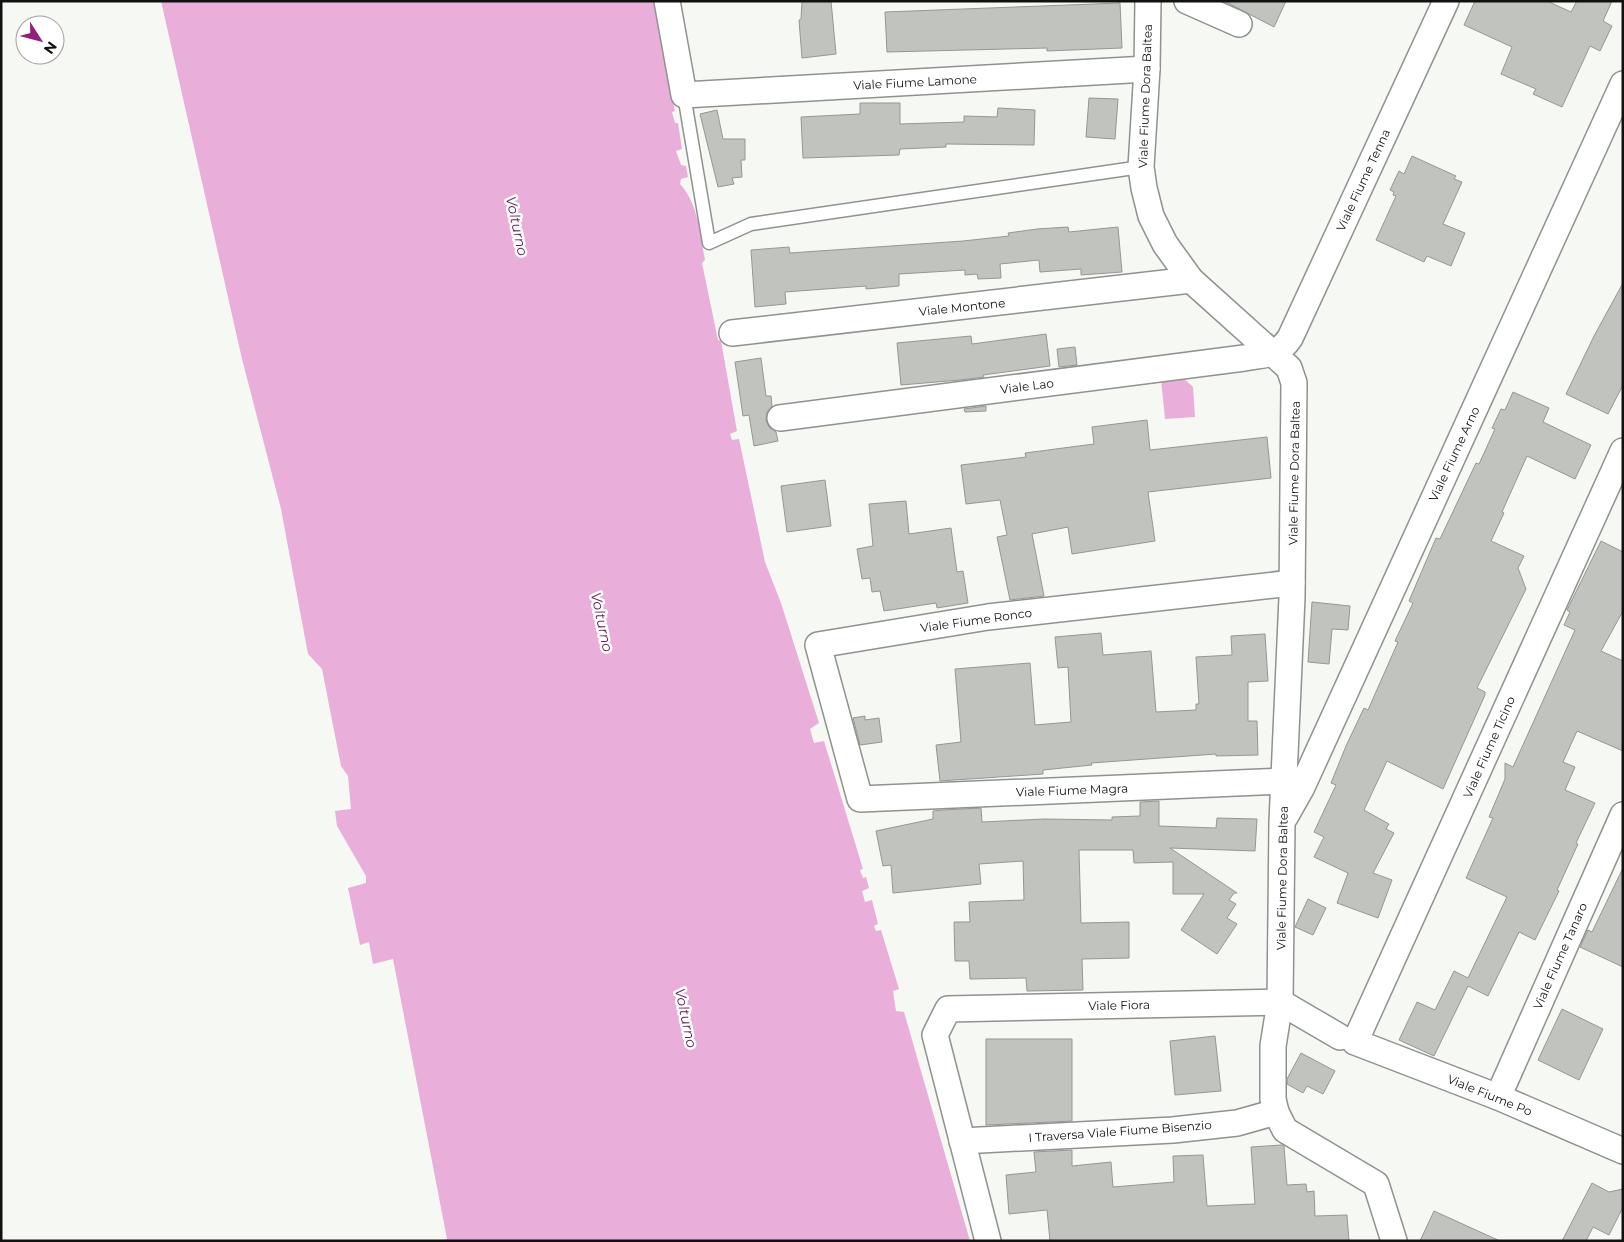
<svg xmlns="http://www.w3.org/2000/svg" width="1624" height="1242" font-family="Montserrat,sans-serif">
	<rect width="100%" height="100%" fill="#f6f8f4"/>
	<g fill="#eaaeda">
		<path d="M 161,1 L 653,1 L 675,111 L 672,112 L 675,123 L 678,123 L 682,149 L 676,151 L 681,165 L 686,166 L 688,177 L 681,179 L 680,184 C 698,203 700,234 705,260 L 702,263 L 718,340 L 721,341 L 737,431 L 730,434 L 732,440 L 739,439 L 765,562 L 781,603 L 819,723 L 810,729 L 814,743 L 824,741 L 863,869 L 860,870 L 863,878 L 866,877 L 869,888 L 862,891 L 865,902 L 872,900 L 878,924 L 874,926 L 876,931 L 881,930 L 899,989 L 893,991 L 896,1011 L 904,1012 L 970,1241 L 439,1241 L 447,1239 L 393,959 L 373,964 L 369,942 L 360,945 L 348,888 L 366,883 L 366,876 L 337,826 L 335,811 L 351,809 L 348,776 L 341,766 L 322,669 L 308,654 L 281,509 L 242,359 Z"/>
		<path d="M 1183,378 L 1193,387 L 1195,417 L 1165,419 L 1161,380 Z"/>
	</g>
	<g fill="#c1c3bf" stroke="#959794">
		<path d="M 802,1 L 831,1 L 836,54 L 802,58 L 799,20 L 801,19 Z"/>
		<path d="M 1224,1 L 1286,1 L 1274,27 Z"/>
		<path d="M 1475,1 L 1547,1 L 1571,12 L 1577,1 L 1612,1 L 1603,21 L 1612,26 L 1600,51 L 1590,46 L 1562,107 L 1533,94 L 1536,89 L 1501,74 L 1512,47 L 1464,25 Z"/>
		<path d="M 1120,3 L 1122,48 L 1047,51 L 1047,48 L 887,52 L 885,12 Z"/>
		<path d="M 1089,98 L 1118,99 L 1115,139 L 1086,137 Z"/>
		<path d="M 860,103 L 900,103 L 900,124 L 964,122 L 964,116 L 997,117 L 998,108 L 1035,110 L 1034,145 L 946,144 L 946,147 L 900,149 L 899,155 L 803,158 L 801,117 L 860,114 Z"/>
		<path d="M 717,110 L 723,139 L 745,139 L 745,160 L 741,160 L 742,177 L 732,178 L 734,184 L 718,187 L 700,114 Z"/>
		<path d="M 1412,156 L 1456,176 L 1454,179 L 1462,182 L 1443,224 L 1465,233 L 1451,266 L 1427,256 L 1424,262 L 1376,240 L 1396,196 L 1393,195 L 1394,192 L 1390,190 L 1399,171 L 1404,174 Z"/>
		<path d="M 1068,227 L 1069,232 L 1118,227 L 1122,272 L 1081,275 L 1081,269 L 1040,272 L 1039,260 L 1000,264 L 1001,278 L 978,279 L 977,274 L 965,275 L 965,270 L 899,274 L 899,286 L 866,289 L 866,286 L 785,292 L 786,304 L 755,307 L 751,250 L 789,247 L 790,253 L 963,241 L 1009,236 L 1008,233 L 1037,229 Z"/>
		<path d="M 1623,283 L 1623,385 L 1608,414 L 1566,394 L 1594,336 Z"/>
		<path d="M 1046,334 L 1050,366 L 983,375 L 984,377 L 960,380 L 901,385 L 897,343 L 971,336 L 972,344 Z"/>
		<path d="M 1075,347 L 1077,365 L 1059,367 L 1057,349 Z"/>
		<path d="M 761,358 L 766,396 L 771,396 L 772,406 L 767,412 L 766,420 L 769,427 L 776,432 L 778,441 L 754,446 L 749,415 L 743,416 L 735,362 Z"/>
		<path d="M 1513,392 L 1549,408 L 1543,422 L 1591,445 L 1575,479 L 1527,456 L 1502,512 L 1504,513 L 1491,541 L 1524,556 L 1518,568 L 1526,589 L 1477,688 L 1485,692 L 1485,695 L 1443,789 L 1387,761 L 1364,810 L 1389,824 L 1386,829 L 1394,833 L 1373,873 L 1392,880 L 1378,918 L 1337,903 L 1348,873 L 1314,857 L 1324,837 L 1314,832 L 1336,785 L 1331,783 L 1346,746 L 1364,708 L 1368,710 L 1398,642 L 1395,641 L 1413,603 L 1409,601 L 1436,538 L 1440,539 L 1476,463 L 1479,464 L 1495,429 L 1492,428 L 1501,409 L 1505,410 Z"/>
		<path d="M 986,406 L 986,411 L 965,412 L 964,409 Z"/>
		<path d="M 1147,420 L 1150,450 L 1267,437 L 1271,478 L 1148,492 L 1155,541 L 1072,554 L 1068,527 L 1032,534 L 1044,596 L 1010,600 L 997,537 L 1007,535 L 1000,500 L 966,504 L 961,465 L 1026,457 L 1025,453 L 1094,444 L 1092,427 Z"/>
		<path d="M 825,480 L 831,526 L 787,532 L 781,486 Z"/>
		<path d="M 906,501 L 909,534 L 951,528 L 957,572 L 963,571 L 968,603 L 937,608 L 936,603 L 884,611 L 880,591 L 872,592 L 870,578 L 862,579 L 857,549 L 873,546 L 869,504 Z"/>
		<path d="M 1601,541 L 1623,552 L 1623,611 L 1601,651 L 1623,661 L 1623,751 L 1577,731 L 1563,762 L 1575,767 L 1565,790 L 1595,803 L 1576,843 L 1578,844 L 1557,890 L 1559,891 L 1535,940 L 1519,932 L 1488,996 L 1468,986 L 1434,1056 L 1399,1040 L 1417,1002 L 1435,1010 L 1454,971 L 1468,978 L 1507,897 L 1466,878 L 1493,818 L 1489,817 L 1505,779 L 1505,763 L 1513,767 L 1575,630 L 1564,625 L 1570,612 L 1567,610 Z"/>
		<path d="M 1312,602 L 1350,606 L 1348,630 L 1332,629 L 1329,664 L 1308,662 Z"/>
		<path d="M 1101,633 L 1103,655 L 1151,651 L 1156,712 L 1196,710 L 1196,704 L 1199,704 L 1196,657 L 1232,655 L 1231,636 L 1265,634 L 1268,681 L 1248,682 L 1248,721 L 1257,721 L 1258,755 L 1216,756 L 1216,754 L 1091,763 L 1092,765 L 1043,770 L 1043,774 L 940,781 L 936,745 L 961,742 L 955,669 L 1030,663 L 1035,725 L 1071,722 L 1068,667 L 1058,668 L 1055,637 Z"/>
		<path d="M 865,716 L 865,720 L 879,718 L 882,742 L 860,745 L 853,718 Z"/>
		<path d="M 1159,801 L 1159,826 L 1216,828 L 1217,818 L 1257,819 L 1255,851 L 1170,848 L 1237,893 L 1234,893 L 1229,900 L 1236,904 L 1227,918 L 1237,924 L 1217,954 L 1181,930 L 1204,894 L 1173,894 L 1173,862 L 1134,863 L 1133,850 L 1079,850 L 1081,923 L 1129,922 L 1129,958 L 1082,959 L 1083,990 L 1027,991 L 1026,978 L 970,979 L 969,961 L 955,961 L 954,922 L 970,922 L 969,902 L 1024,900 L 1023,861 L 979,864 L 981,884 L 893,893 L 891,865 L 883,866 L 876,831 L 933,819 L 933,811 L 943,810 L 981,808 L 982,822 L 1044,819 L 1112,820 L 1112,817 L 1140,816 L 1140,802 Z"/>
		<path d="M 1623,868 L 1623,967 L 1580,947 L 1588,930 L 1592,932 Z"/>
		<path d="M 1308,899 L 1326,908 L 1313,935 L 1295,927 Z"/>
		<path d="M 1562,1009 L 1603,1029 L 1579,1080 L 1538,1060 Z"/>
		<path d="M 1215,1036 L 1221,1091 L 1175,1095 L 1170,1041 Z"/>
		<path d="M 986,1039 L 1072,1039 L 1072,1121 L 986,1125 Z"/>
		<path d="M 1301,1053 L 1335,1071 L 1323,1094 L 1307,1086 L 1303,1093 L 1287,1084 L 1287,1079 Z"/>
		<path d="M 1282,1145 L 1284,1146 L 1287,1185 L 1306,1184 L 1307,1192 L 1314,1191 L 1315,1216 L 1347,1215 L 1349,1241 L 1050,1241 L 1047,1210 L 1009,1214 L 1006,1175 L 1036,1172 L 1034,1152 L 1072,1150 L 1072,1166 L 1111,1162 L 1113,1187 L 1174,1182 L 1173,1156 L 1203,1155 L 1207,1206 L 1255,1204 L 1251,1147 Z"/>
		<path d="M 1592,1183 L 1609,1192 L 1623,1189 L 1623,1207 L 1609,1235 L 1593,1227 L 1586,1241 L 1562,1241 Z"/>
		<path d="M 1434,1211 L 1500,1241 L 1420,1241 Z"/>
	</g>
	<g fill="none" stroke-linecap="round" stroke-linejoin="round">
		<defs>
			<path id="lane" d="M 684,95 L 709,243 L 751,224 L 1141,167"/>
			<g id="street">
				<path d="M 667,1 L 684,95 L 1147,69"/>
				<path d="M 1148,1 L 1147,69 L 1141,167 L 1144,188 L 1151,216 L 1165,244 L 1191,280 L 1289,368 L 1294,383 L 1292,597 L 1282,822 L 1280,1002 L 1273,1046 L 1273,1099 L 1276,1112 L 1285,1130 L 1376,1184 L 1394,1241"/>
				<path d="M 1187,1 L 1239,24"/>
				<path d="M 732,333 L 1191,280"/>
				<path d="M 780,418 L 1244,358 C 1265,354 1277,357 1290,338 L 1446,1"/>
				<path d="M 1623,451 L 1355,1042 L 1498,1097 L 1623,1151"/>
				<path d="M 1285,781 L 860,799 L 818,645 L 988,617 L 1292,583"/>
				<path d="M 1285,817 L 1302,787 L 1623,84"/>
				<path d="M 1280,1002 L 1340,1037"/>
				<path d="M 1498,1097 L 1623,815"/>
				<path d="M 962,1141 L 1173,1130 L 1237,1123 L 1276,1112"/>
				<path d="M 988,1241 L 935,1035 L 948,1009 L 1280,1002"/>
			</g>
		</defs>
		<use href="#lane" stroke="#8f928e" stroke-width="15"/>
		<use href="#street" stroke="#8f928e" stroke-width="28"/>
		<use href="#lane" stroke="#fff" stroke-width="12"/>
		<use href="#street" stroke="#fff" stroke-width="25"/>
	</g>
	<g text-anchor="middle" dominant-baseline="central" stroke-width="5" stroke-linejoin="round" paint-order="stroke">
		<g font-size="12" fill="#111210" stroke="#fff">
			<text transform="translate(915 82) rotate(-3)">Viale Fiume Lamone</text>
			<text transform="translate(1145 96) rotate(-88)">Viale Fiume Dora Baltea</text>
			<text transform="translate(1363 180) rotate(-65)">Viale Fiume Tenna</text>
			<text transform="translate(962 307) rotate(-6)">Viale Montone</text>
			<text transform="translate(1027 386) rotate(-7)">Viale Lao</text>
			<text transform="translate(1454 454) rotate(-65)">Viale Fiume Arno</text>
			<text transform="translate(1294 473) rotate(-89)">Viale Fiume Dora Baltea</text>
			<text transform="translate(976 620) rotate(-8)">Viale Fiume Ronco</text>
			<text transform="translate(1489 747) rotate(-66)">Viale Fiume Ticino</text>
			<text transform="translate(1072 790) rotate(-2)">Viale Fiume Magra</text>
			<text transform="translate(1282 878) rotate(-89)">Viale Fiume Dora Baltea</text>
			<text transform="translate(1560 956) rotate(-66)">Viale Fiume Tanaro</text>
			<text transform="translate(1119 1005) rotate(-1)">Viale Fiora</text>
			<text transform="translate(1490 1095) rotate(22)">Viale Fiume Po</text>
			<text transform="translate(1120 1131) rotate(-4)">I Traversa Viale Fiume Bisenzio</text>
		</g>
		<g font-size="14" font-style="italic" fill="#642057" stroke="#fff">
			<text transform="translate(517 226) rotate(78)">Volturno</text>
			<text transform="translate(602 622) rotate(78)">Volturno</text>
			<text transform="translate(686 1018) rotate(78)">Volturno</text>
		</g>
	</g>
	<rect width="1624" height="1242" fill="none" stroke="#111210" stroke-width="5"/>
	<g transform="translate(40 40) rotate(126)"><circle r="24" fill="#ffffff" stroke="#a0a09f"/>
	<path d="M0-4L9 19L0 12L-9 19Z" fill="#921f7e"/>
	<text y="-8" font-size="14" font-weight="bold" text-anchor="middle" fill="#111210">N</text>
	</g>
</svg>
